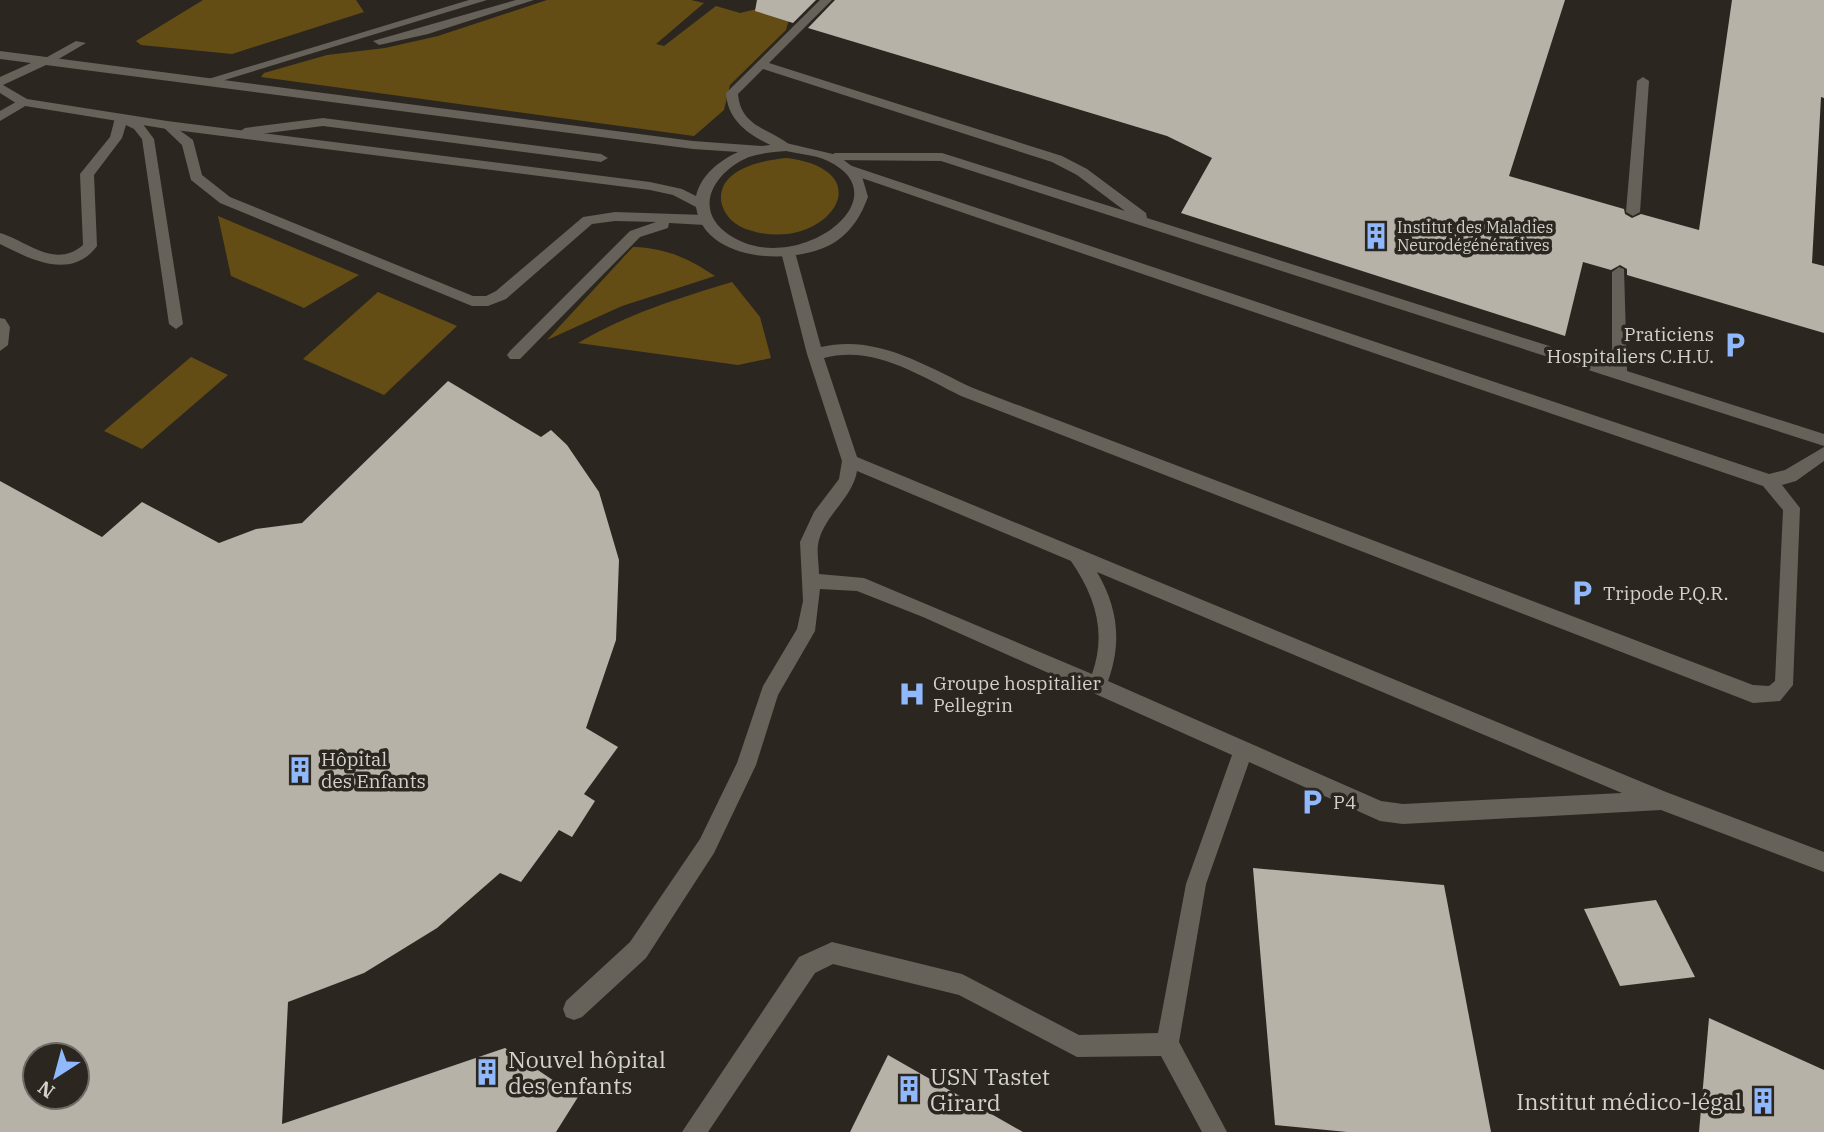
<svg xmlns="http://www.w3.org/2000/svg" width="1824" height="1132" font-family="'IBM Plex Serif',serif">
	<rect width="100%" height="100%" fill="#2b2720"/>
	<g fill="#644d15">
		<path d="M 203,0 L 356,0 L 364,12 L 232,54 L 141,45 L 136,41 Z"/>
		<path d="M 547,0 L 691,0 L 704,3 L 656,44 L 664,46 L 716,6 L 740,13 L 761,8 L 790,16 L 786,30 L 730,85 L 724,110 L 694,136 L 261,77 L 264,73 L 327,55 L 385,48 L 438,36 Z"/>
		<path d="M 787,158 C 887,171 824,255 749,230 C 735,226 723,215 721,200 C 719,168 764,160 787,158 Z"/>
		<path d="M 218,216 L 359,275 L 304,308 L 231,276 Z"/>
		<path d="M 633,247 C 666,248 688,258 715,276 L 622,306 L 547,340 Z"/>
		<path d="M 732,282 L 760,317 L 771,358 L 738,365 L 578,343 C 627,314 679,298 732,282 Z"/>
		<path d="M 378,292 L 457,326 L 384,395 L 303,359 Z"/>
		<path d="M 191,357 L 228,375 L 142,449 L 104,431 Z"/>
	</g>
	<g fill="#b7b2a8" fill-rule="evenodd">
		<path d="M 757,0 L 816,0 L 793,23 L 755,11 Z"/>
		<path d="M 835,0 L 1565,0 L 1509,176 L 1624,209 L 1625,214 L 1632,218 L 1641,214 L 1699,230 L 1732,0 L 1824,0 L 1824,98 L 1821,97 L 1812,263 L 1824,266 L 1824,333 L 1627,275 L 1627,269 L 1620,265 L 1611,270 L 1583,262 L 1565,336 L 1181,213 L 1212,158 L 1167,136 L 808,28 Z"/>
		<path d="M 448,381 L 541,437 L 551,430 L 567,445 L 599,492 L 619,560 L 616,640 L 586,728 L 618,747 L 584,794 L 595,801 L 572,837 L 559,830 L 521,882 L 500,873 L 437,928 L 364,973 L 288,1002 L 282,1124 L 505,1048 L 578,1097 L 556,1132 L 0,1132 L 0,481 L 102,537 L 142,502 L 219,543 L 256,529 L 302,523 ZM 35,1055 L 77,1055 L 77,1097 L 35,1097 Z"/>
		<path d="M 1253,868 L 1444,885 L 1491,1132 L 1347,1132 L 1275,1125 Z"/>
		<path d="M 1656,900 L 1695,977 L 1620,986 L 1584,909 Z"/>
		<path d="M 1709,1018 L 1824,1070 L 1824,1132 L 1699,1132 Z"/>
		<path d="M 888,1055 L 1023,1132 L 850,1132 Z"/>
	</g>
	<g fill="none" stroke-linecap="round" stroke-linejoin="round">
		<g fill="#666259" fill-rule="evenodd">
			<path d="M 469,0 L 487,0 L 215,83 L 205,80 Z"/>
			<path d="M 516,0 L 534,0 L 428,34 L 379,45 L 373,41 Z"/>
			<path d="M 820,0 L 832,0 L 769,63 L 1062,156 L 1087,169 L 1146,213 L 1147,218 L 1612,366 L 1612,272 L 1619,267 L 1624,269 L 1627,371 L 1824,434 L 1824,446 L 941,161 L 830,160 L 828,157 L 835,153 L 942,153 L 1125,211 L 1077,175 L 1052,162 L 763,69 L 738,94 C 741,129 772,128 792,147 L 786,151 L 781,150 C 755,138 728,125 726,93 Z"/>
			<path d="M 76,41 L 86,43 L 50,64 L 40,61 Z"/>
			<path d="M 1643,77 L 1649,81 L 1640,212 L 1633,216 L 1626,212 L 1637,81 Z"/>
			<path d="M 23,98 L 29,102 L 27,105 L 0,121 L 0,111 Z"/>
			<path d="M 121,114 L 142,123 L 154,139 L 183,324 L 176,329 L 169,324 L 142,139 L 134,129 L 126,125 L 122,138 L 94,175 L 97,246 C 71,281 30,259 0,244 L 0,233 C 29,242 55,269 83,245 L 80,174 L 110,137 L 115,118 Z"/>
			<path d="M 323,118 L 601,154 L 608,158 L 601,162 L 323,126 L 245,136 L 239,132 L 245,128 Z"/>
			<path d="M 167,121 L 193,140 L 202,175 L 230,197 L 473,296 L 486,296 L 496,291 L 583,217 L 615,212 L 705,215 L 712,220 L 705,225 L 669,223 L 668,228 L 640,237 L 520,359 L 510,359 L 507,355 L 510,351 L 630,231 L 656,222 L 615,221 L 592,224 L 506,299 L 488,306 L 472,306 L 220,203 L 191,180 L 182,145 L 161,125 Z"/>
			<path d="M 852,166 L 1769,474 L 1785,470 L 1824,447 L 1824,461 L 1796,481 L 1782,485 L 1800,508 L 1793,685 L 1780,701 L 1753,703 L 961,396 C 918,375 874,345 824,358 L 857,457 L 1666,792 L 1824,852 L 1824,872 L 1661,810 L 1403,824 L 1380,821 L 1249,762 L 1206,884 L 1179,1042 L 1227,1132 L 1202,1132 L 1161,1056 L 1077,1057 L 959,995 L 833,964 L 815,973 L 708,1132 L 682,1132 L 799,957 L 832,942 L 962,974 L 1079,1035 L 1158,1033 L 1186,884 L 1232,755 L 923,617 L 857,591 L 820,589 L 815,631 L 778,695 L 756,765 L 714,853 L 646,958 L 582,1017 L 574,1020 L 566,1017 L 563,1009 L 566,1001 L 630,942 L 700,839 L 737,763 L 763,686 L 797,629 L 803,601 L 800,542 L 814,512 L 839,479 L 842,461 L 807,354 L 781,252 L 783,249 L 793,249 L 795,252 L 821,347 C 876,334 924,365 973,388 L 1753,685 L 1769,686 L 1775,681 L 1783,510 L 1763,486 L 847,173 L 847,167 ZM 857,471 L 1071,561 C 1095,596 1107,632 1092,674 L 864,578 L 819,574 C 819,563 816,550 819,540 C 826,514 853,497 857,471 ZM 1097,572 L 1622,793 L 1403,804 L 1381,801 L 1108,681 C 1122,642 1118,608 1097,572 Z"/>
			<path d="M 0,318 L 5,319 L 10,327 L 8,345 L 0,351 Z"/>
		</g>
		<path fill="#666259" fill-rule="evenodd" d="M 0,51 L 693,141 L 761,146 L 786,143 L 837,155 L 861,173 L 868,197 C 861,215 854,228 838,240 C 801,267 704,264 696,207 L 673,195 L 650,190 L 167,129 L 19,105 L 0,93 L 0,77 L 31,63 L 0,59 ZM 46,65 L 693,149 L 738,152 C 719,161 701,175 696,196 L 682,189 L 650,182 L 167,121 L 27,99 L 3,85 ZM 786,151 C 799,154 816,155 828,161 C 907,199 789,284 724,231 C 692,204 719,169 749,157 C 761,153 774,152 786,151 Z"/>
	</g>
	<defs>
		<symbol id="building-bare" viewBox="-9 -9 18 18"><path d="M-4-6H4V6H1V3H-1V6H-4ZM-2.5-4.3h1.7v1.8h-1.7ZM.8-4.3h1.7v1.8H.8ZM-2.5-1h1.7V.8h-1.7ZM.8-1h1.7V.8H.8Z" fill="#8fb8fd" stroke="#2b2720" stroke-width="2.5" paint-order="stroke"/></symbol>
		<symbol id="parking-bare" viewBox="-9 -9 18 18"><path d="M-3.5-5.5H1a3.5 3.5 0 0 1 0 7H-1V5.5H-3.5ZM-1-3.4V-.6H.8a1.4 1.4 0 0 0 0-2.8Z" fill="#8fb8fd" stroke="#2b2720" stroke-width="2.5" paint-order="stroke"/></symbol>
		<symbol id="hospital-bare" viewBox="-9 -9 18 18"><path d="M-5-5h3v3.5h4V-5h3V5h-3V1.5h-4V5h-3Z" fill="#8fb8fd" stroke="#2b2720" stroke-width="2.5" paint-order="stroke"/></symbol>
	</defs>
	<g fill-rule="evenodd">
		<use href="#building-bare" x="1357" y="217" width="38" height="38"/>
		<use href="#parking-bare" x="1716" y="326" width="38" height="38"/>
		<use href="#parking-bare" x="1563" y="574" width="38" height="38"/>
		<use href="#hospital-bare" x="893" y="675" width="38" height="38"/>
		<use href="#building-bare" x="281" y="751" width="38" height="38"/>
		<use href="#parking-bare" x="1293" y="783" width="38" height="38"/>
		<use href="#building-bare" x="468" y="1053" width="38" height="38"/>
		<use href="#building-bare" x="890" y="1070" width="38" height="38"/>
		<use href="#building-bare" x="1744" y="1082" width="38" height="38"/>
	</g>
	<g text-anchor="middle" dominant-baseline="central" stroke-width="7" stroke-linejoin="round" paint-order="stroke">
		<g font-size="16" fill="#d4d1cc" stroke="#2b2720" text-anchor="start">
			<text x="1397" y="227">Institut des Maladies<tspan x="1397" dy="18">Neurodégénératives</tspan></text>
		</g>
		<g font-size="19" fill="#d4d1cc" stroke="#2b2720" text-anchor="start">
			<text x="1714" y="334" text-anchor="end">Praticiens<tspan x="1714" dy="22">Hospitaliers C.H.U.</tspan></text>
			<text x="1603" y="593">Tripode P.Q.R.</text>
			<text x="933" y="683">Groupe hospitalier<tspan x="933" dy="22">Pellegrin</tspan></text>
			<text x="321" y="759">Hôpital<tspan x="321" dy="22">des Enfants</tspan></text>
			<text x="1333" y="802">P4</text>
		</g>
		<g font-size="23" fill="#d4d1cc" stroke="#2b2720" text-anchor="start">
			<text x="508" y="1059">Nouvel hôpital<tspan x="508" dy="26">des enfants</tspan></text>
			<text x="930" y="1076">USN Tastet<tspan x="930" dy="26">Girard</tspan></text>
			<text x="1742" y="1101" text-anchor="end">Institut médico-légal</text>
		</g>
	</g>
	<g transform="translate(56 1076) rotate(216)"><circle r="33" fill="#2b2720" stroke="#6f6b65" stroke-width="2"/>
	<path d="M0-5L12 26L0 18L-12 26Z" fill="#8fb8fd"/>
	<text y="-10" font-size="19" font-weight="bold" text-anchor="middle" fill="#d4d1cc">N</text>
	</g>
</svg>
